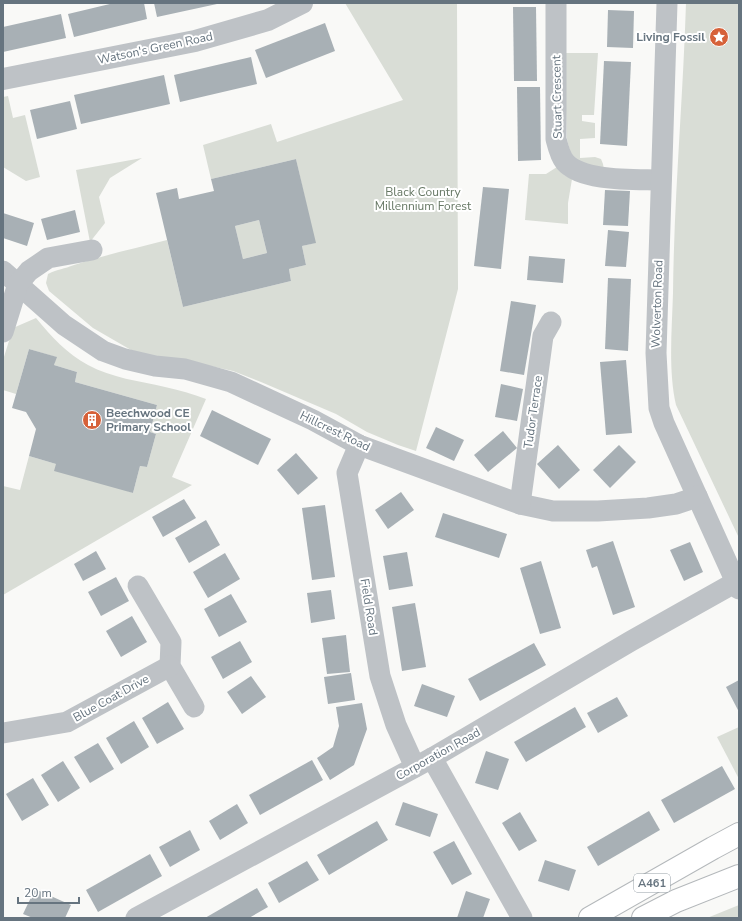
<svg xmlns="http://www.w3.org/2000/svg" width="742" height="921" font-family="'Nunito Sans',sans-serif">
	<rect width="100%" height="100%" fill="#f9f9f7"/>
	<g fill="#d9ddd6">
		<path d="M 345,3 L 457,3 L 458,289 L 416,451 L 398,445 L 367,432 L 336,414 L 261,382 L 233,371 L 206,365 L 154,357 L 131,350 L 93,328 L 49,291 L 46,283 L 48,274 C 58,269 64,269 74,265 C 105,255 136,248 167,240 L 183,307 L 291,281 L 289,269 L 306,265 L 302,246 L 315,243 L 296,159 L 211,179 L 203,145 L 271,124 L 277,142 L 403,100 Z"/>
		<path d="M 686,3 L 739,3 L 739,538 L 676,405 C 668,370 672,329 673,293 C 674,196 683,100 686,3 Z"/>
		<path d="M 564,53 L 598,53 L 594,115 L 582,115 L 582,121 L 595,123 L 595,138 L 580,139 L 580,158 L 595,157 L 601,159 L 603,164 L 604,170 C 598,169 590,170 585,167 C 573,162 569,150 567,139 Z"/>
		<path d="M 8,96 L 13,118 L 25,115 L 40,177 L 26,181 L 3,167 L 3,97 Z"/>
		<path d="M 142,158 L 110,178 L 99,197 L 105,223 L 90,242 L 76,170 Z"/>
		<path d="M 557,167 L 564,175 L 572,179 L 568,203 L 568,224 L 525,220 L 529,174 L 546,174 Z"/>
		<path d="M 259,220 L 267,253 L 243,259 L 235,226 Z"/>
		<path d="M 36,318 C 51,336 67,354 88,365 C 112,378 139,381 165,387 C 179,390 193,394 206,399 L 172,477 L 192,485 L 3,595 L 3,486 L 20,490 L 29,456 L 56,464 L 133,493 L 140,466 L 147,467 L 156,434 L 150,432 L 157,405 L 75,382 L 77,372 L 54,365 L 56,357 L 29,349 L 16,394 L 3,390 L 3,360 L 13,328 Z"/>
		<path d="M 739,727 L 739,779 L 717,737 Z"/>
		<path d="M 739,905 L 739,918 L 707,918 Z"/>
	</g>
	<g fill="#a8b0b5" fill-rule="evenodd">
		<path d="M 114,3 L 144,3 L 147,19 L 74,37 L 68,14 Z"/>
		<path d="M 154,3 L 217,3 L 217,4 L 157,17 Z"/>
		<path d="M 513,7 L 536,7 L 537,81 L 514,81 Z"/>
		<path d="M 608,10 L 634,11 L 633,48 L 607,47 Z"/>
		<path d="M 61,14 L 66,38 L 3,52 L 3,27 Z"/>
		<path d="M 325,23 L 335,51 L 266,78 L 255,50 Z"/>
		<path d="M 251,57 L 257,84 L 180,102 L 174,75 Z"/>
		<path d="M 604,61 L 631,62 L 627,146 L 600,144 Z"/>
		<path d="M 164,75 L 170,104 L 81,124 L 74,95 Z"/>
		<path d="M 517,87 L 540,87 L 541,160 L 518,161 Z"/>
		<path d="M 70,101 L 77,129 L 37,139 L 30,110 Z"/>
		<path d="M 296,159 L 316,243 L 302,246 L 306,265 L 289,269 L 291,281 L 183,307 L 156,193 L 177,188 L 179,199 L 214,191 L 211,179 ZM 259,220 L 267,253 L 243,259 L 235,226 Z"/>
		<path d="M 483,187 L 509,189 L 501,269 L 474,266 Z"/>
		<path d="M 605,190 L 630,191 L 628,226 L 603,225 Z"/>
		<path d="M 75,210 L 80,232 L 47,240 L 41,219 Z"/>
		<path d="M 3,213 L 34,223 L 27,246 L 3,238 Z"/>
		<path d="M 608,230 L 629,232 L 626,267 L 605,266 Z"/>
		<path d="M 529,256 L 565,259 L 563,283 L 527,280 Z"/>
		<path d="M 608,278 L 631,279 L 628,351 L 605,349 Z"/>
		<path d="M 511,301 L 536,305 L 524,375 L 500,371 Z"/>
		<path d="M 29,349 L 57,357 L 54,365 L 77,372 L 75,382 L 157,405 L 150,432 L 156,434 L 147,467 L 140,466 L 133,493 L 54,471 L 56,464 L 29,456 L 36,429 L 26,412 L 12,408 Z"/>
		<path d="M 626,360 L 632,433 L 606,435 L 600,362 Z"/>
		<path d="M 501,384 L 523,389 L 517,421 L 495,417 Z"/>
		<path d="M 212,410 L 271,439 L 258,465 L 200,436 Z"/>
		<path d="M 436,427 L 464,440 L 454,461 L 426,448 Z"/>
		<path d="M 503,431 L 517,448 L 488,472 L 474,455 Z"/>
		<path d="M 558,445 L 580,470 L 559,489 L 537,464 Z"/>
		<path d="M 619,445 L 636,462 L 610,488 L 593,470 Z"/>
		<path d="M 296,453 L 318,478 L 298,495 L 277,470 Z"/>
		<path d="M 401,492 L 414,510 L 388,529 L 375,510 Z"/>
		<path d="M 184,499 L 196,518 L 163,537 L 152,517 Z"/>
		<path d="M 325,505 L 335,577 L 312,580 L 302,508 Z"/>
		<path d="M 443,513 L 507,534 L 499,558 L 435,537 Z"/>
		<path d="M 206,520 L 220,545 L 189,563 L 175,538 Z"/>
		<path d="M 613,541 L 635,607 L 613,615 L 597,566 L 592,568 L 586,550 Z"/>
		<path d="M 690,542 L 703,572 L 684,581 L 670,550 Z"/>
		<path d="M 96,551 L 106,569 L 83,581 L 74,564 Z"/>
		<path d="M 407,552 L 413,586 L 389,590 L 383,556 Z"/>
		<path d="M 225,553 L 240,579 L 208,598 L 193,572 Z"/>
		<path d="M 541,561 L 561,628 L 540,634 L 520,568 Z"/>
		<path d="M 116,577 L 129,601 L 101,616 L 88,592 Z"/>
		<path d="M 331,590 L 335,619 L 311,623 L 307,593 Z"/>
		<path d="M 231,594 L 247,622 L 219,637 L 204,609 Z"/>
		<path d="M 415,603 L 426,667 L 402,671 L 392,607 Z"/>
		<path d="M 132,616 L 147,642 L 121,657 L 106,631 Z"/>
		<path d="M 346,635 L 350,672 L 327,674 L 322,638 Z"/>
		<path d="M 240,641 L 252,662 L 223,679 L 211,657 Z"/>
		<path d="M 534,643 L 546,665 L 480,701 L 468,679 Z"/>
		<path d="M 351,673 L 355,700 L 328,704 L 324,677 Z"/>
		<path d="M 251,676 L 266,697 L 242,714 L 227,692 Z"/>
		<path d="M 739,680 L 739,712 L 726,687 Z"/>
		<path d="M 422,684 L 455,696 L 447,717 L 414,706 Z"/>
		<path d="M 617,697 L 628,716 L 598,733 L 587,713 Z"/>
		<path d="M 168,702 L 184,729 L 157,744 L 142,718 Z"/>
		<path d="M 362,703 L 367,729 L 354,765 L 330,780 L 317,758 L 333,747 L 339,726 L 336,707 Z"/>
		<path d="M 575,707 L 586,727 L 526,762 L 514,742 Z"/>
		<path d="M 134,721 L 149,747 L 121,764 L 106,738 Z"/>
		<path d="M 98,743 L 114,769 L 90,783 L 74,757 Z"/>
		<path d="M 486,751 L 509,759 L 498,790 L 475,783 Z"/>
		<path d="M 312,760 L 323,780 L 260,815 L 249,795 Z"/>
		<path d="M 63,761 L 80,788 L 58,802 L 41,775 Z"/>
		<path d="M 722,766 L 735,789 L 674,823 L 661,800 Z"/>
		<path d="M 33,778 L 49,805 L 22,821 L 6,794 Z"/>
		<path d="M 403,802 L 438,814 L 430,837 L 395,825 Z"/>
		<path d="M 237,804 L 248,823 L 220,840 L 209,821 Z"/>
		<path d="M 649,811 L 660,830 L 598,866 L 587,847 Z"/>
		<path d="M 520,812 L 537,841 L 519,851 L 502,823 Z"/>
		<path d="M 377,821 L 388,840 L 329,875 L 317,855 Z"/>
		<path d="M 190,830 L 200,850 L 170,867 L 159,847 Z"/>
		<path d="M 454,841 L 472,874 L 452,885 L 433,852 Z"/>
		<path d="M 150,854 L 162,876 L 98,912 L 86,890 Z"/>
		<path d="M 545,860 L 576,870 L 569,891 L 538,881 Z"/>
		<path d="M 307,861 L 319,880 L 279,903 L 268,883 Z"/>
		<path d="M 257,888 L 268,907 L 249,918 L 205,918 Z"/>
		<path d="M 35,889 L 71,905 L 65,918 L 33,918 L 23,914 Z"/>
		<path d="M 466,891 L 490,899 L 483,918 L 457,918 Z"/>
	</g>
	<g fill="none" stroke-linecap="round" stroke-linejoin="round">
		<defs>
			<g id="trunk">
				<path d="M 590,918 L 713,848 L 739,834"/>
				<path d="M 643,918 L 676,901 L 739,876"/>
			</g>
		</defs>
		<use href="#trunk" stroke="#b4b8bb" stroke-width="24"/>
		<g stroke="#bec2c6" stroke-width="21">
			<path d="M 556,3 L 556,139 C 558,147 560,156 565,162 C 582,182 636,179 661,180"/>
			<path d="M 667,3 L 656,353 L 659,408 L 664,423 L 739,589"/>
			<path d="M 3,271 L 64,325 L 103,351 L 125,359 L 155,366 L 185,369 L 231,382 L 313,420 L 359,445 L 520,504 L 553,511 L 598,511 L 648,508 L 676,504 L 688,500 L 697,496"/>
			<path d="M 3,332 L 18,284 L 29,271 L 48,258 L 92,250"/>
			<path d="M 359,445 L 347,473 L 380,676 L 396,725 L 415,767"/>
			<path d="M 520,504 L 543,336 L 551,322"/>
			<path d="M 138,586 L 171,642 L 170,666 L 194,707"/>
			<path d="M 3,733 L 67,722 L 170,666"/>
			<path d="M 432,758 L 522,918"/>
			<path d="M 136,918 L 432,758 L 631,641 L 736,582"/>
		</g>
		<path stroke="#bec2c6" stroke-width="22" d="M 3,79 L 195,41 L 268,20 L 302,3"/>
		<use href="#trunk" stroke="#fff" stroke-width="22"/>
	</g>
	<defs>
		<symbol id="sight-disc" viewBox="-11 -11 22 22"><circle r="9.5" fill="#d66139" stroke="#fff"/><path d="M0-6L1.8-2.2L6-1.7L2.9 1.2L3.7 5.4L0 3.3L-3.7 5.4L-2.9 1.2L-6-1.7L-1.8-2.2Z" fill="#fff"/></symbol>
		<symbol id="building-disc" viewBox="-11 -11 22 22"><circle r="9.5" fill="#d66139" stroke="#fff"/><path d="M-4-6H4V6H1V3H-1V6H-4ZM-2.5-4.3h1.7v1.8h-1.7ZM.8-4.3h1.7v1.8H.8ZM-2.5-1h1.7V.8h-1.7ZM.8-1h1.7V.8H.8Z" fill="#fff"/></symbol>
	</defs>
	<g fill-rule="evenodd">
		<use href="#sight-disc" x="708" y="26" width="22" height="22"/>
		<use href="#building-disc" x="81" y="409" width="22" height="22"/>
	</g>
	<g text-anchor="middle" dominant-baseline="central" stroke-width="4" stroke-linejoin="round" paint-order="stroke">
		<rect fill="#fff" stroke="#949ea5" stroke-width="1" x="634" y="874" width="36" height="18" rx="3"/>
		<g font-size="11" font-weight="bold" fill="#66747f">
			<text x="652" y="883">A461</text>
		</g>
		<g font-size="12" font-weight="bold" fill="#66747f" stroke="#fff" text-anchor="end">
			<text x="705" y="37">Living Fossil</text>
			<text x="106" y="413" text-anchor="start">Beechwood CE<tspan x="106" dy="14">Primary School</tspan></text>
		</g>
		<g font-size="12" fill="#66747f" stroke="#fff">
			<text transform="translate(155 48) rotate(-12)">Watson's Green Road</text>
			<text transform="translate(557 97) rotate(-91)">Stuart Crescent</text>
			<text transform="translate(657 304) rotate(-88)">Wolverton Road</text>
			<text transform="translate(533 412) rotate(-82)">Tudor Terrace</text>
			<text transform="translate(335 431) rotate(26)">Hillcrest Road</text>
			<text transform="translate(369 607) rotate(81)">Field Road</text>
			<text transform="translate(111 698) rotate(-29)">Blue Coat Drive</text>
			<text transform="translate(438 754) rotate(-29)">Corporation Road</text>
		</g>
		<g font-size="12" fill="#677865" stroke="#fff">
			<text x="423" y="192">Black Country<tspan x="423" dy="14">Millennium Forest</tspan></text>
		</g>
	</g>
	<rect width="742" height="921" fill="none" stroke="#66747f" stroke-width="8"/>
	<path d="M18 897v6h61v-6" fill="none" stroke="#66747f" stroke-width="2"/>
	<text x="24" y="897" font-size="12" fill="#66747f" stroke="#ffffff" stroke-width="3" paint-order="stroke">20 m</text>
</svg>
